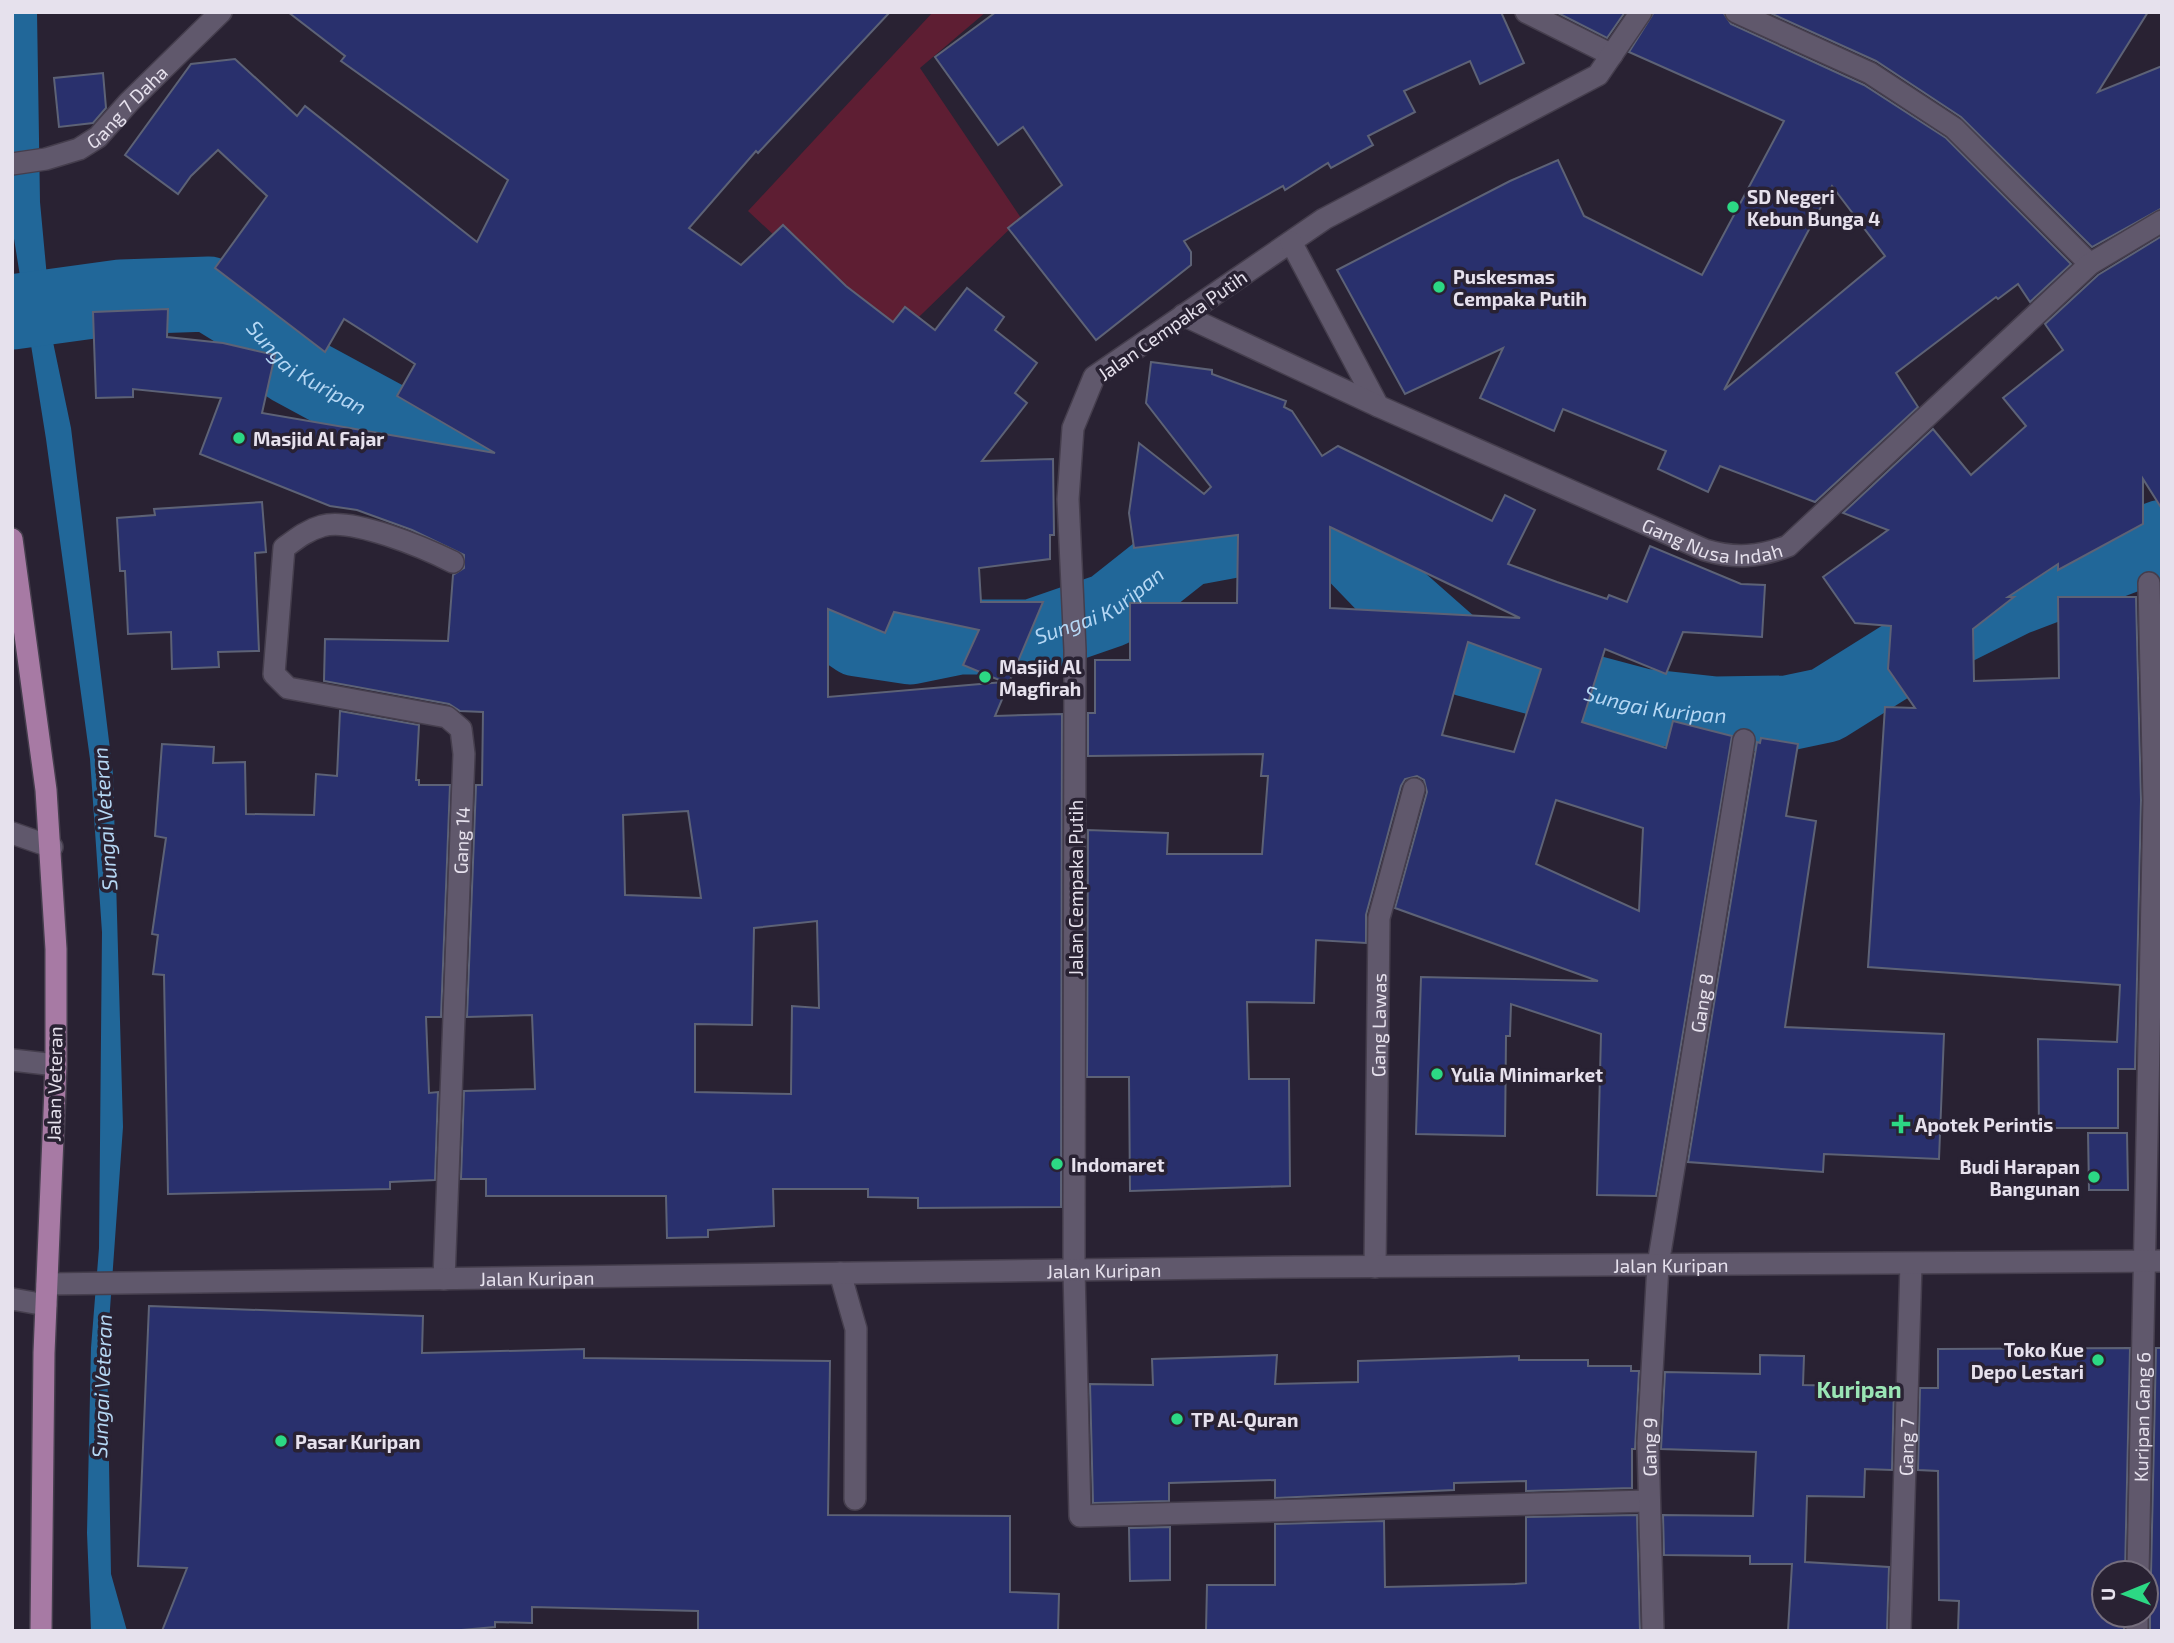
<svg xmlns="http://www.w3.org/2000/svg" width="2174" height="1643" font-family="'Exo 2',sans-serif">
	<rect width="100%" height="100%" fill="#292233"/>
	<path fill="#5e1e33" d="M 933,12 L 986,12 L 920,68 L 1021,218 L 891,344 L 748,211 Z"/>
	<path fill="#216799" d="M 14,12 L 37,12 L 40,202 L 53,342 L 71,428 L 113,774 L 123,1127 L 107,1351 L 111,1574 L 127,1631 L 91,1631 L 87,1533 L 91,1348 L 99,1248 L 102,932 L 90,759 L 46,439 L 12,226 Z"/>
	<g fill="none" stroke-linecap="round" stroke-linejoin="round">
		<g stroke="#216799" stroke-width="75">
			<path id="s1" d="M 12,312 L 121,297 L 209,294 L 248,318 L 290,367 L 449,453 L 525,485"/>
			<path id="s2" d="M 750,549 L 798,599 L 857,639 L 910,647 L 959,637 L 1032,637 L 1110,610 L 1187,549 L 1289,530 L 1344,543 L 1398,599 L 1466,659 L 1642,706 L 1715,714 L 1788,713 L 1826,705 L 1925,643 L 2015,598 L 2128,555 L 2162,537"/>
		</g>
	</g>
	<g fill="#29306d" stroke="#5d6276" stroke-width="2" fill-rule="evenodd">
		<path d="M 288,12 L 890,12 L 758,153 L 756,151 L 689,228 L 741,265 L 783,225 L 846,286 L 893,322 L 905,307 L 935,330 L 967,288 L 1004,317 L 995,330 L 1037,363 L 1015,393 L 1027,403 L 982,461 L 1053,459 L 1054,535 L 1050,535 L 1050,559 L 979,568 L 981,602 L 1043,602 L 995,716 L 1062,714 L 1061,1207 L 918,1208 L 918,1198 L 868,1197 L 868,1189 L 773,1189 L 774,1226 L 708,1230 L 708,1237 L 667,1238 L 666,1196 L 486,1196 L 486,1179 L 461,1179 L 464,1091 L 535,1089 L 532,1015 L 467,1017 L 476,785 L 482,785 L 483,712 L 460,711 L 449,704 L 324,681 L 325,639 L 448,641 L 453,575 L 464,568 L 464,555 L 412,530 L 357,510 L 330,506 L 200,454 L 221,398 L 133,389 L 133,397 L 96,398 L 93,312 L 168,309 L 167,337 L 223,343 L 275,355 L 262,413 L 495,453 L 397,396 L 415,364 L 344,319 L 325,352 L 215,268 L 267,196 L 218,150 L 191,176 L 178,194 L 125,155 L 191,64 L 235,59 L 297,116 L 305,106 L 477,242 L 508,180 L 341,61 L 345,56 ZM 828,609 L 885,633 L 894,612 L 979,630 L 963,665 L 1004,682 L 828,697 ZM 688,811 L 701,898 L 625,895 L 623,815 ZM 817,921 L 819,1008 L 792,1006 L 791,1094 L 695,1092 L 695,1024 L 752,1025 L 754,928 Z"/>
		<path d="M 996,12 L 1501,12 L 1524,63 L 1480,84 L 1470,61 L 1404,91 L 1415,112 L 1368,136 L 1373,145 L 1331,168 L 1328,163 L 1285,190 L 1283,186 L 1184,241 L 1191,252 L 1191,265 L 1096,340 L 1008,228 L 1062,185 L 1023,127 L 998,145 L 935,57 Z"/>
		<path d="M 1556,12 L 1625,12 L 1607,38 Z"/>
		<path d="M 1654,12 L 1723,12 L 1731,24 L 1864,85 L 1946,138 L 2071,264 L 2030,302 L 2018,284 L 1998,299 L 1996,297 L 1896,373 L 1918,407 L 1815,502 L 1720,466 L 1708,492 L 1658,469 L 1666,451 L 1563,409 L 1554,431 L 1480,398 L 1503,348 L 1405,394 L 1337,270 L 1510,181 L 1558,160 L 1584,216 L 1702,275 L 1784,121 L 1629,52 ZM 1832,186 L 1885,256 L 1724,390 Z"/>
		<path d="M 1768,12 L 2148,12 L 2098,92 L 2162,66 L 2162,208 L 2092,247 L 1961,117 L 1876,61 Z"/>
		<path d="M 103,73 L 106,108 L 93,123 L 59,127 L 54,78 Z"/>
		<path d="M 2162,236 L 2162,509 L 2143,479 L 2143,524 L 2058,570 L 2058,564 L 2008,597 L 2014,597 L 1973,629 L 1974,681 L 2059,678 L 2058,597 L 2136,597 L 2141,800 L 2135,1069 L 2118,1069 L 2118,1128 L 2039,1128 L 2038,1039 L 2117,1042 L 2120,985 L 1868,967 L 1885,707 L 1915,708 L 1888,669 L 1891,626 L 1855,623 L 1823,577 L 1888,530 L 1843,513 L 1933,429 L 1971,475 L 2026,426 L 2003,398 L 2063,350 L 2045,324 L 2098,275 Z"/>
		<path d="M 1151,362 L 1212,370 L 1212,374 L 1286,401 L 1284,407 L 1292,411 L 1322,456 L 1338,446 L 1492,521 L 1505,495 L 1535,510 L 1508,564 L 1557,582 L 1607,599 L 1609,595 L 1627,602 L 1650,546 L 1741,584 L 1765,585 L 1762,637 L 1683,632 L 1666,674 L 1605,649 L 1582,722 L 1666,748 L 1673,721 L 1732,736 L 1656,1196 L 1597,1195 L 1601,1034 L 1511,1004 L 1510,1036 L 1506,1036 L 1505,1136 L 1416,1134 L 1421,977 L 1598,981 L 1395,908 L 1427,792 L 1424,780 L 1417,776 L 1405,779 L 1401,786 L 1366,915 L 1366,943 L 1316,940 L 1314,1003 L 1247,1002 L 1249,1079 L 1289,1079 L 1290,1186 L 1130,1191 L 1129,1077 L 1087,1077 L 1088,830 L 1168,833 L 1167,854 L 1262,854 L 1268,776 L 1261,776 L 1263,754 L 1088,756 L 1088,713 L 1095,713 L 1095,660 L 1130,660 L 1130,603 L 1237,603 L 1238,535 L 1134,548 L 1129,513 L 1139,443 L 1204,494 L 1211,487 L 1146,403 ZM 1330,527 L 1520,618 L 1330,608 ZM 1468,642 L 1541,669 L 1514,752 L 1442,735 ZM 1556,800 L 1643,828 L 1639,911 L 1536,864 Z"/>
		<path d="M 262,502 L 266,552 L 255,553 L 259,651 L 218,652 L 219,667 L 172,669 L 171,632 L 128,634 L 125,571 L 120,571 L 117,518 L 155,515 L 154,509 Z"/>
		<path d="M 340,711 L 419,725 L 416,780 L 419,780 L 419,785 L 450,785 L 441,1017 L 426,1017 L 429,1093 L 438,1092 L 435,1180 L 390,1182 L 390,1189 L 168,1194 L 164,975 L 153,974 L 158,935 L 152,934 L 166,838 L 155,836 L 162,744 L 214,747 L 213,763 L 245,762 L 246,814 L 314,815 L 316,774 L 337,776 Z"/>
		<path d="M 1761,738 L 1798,744 L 1786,816 L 1816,821 L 1785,1027 L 1944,1034 L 1939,1159 L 1824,1154 L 1823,1172 L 1688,1162 L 1757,742 L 1760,743 Z"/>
		<path d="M 2088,1133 L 2127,1133 L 2128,1190 L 2089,1190 Z"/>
		<path d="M 149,1306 L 423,1316 L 422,1353 L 584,1349 L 584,1358 L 830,1361 L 828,1515 L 1010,1516 L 1010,1592 L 1059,1594 L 1058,1631 L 698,1631 L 698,1611 L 532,1607 L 532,1623 L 495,1622 L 495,1627 L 450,1631 L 162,1631 L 187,1568 L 138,1566 Z"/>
		<path d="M 2130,1348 L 2125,1573 L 2104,1573 L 2104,1615 L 2124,1615 L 2124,1631 L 1958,1631 L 1959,1601 L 1939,1600 L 1938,1471 L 1918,1470 L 1920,1388 L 1938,1388 L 1938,1349 Z"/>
		<path d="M 2156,1348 L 2162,1348 L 2162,1631 L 2150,1631 L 2150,1614 L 2146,1606 L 2146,1583 L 2151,1573 Z"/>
		<path d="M 1277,1355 L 1275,1384 L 1358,1382 L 1358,1361 L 1519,1356 L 1519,1360 L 1588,1360 L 1588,1366 L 1631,1366 L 1631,1371 L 1639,1371 L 1635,1449 L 1632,1449 L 1632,1488 L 1526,1491 L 1526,1481 L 1454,1483 L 1454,1490 L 1275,1498 L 1275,1480 L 1169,1483 L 1169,1501 L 1093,1503 L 1090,1384 L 1153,1385 L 1152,1359 Z"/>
		<path d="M 1760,1355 L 1804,1356 L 1803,1385 L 1894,1387 L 1892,1470 L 1865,1469 L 1864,1497 L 1807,1496 L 1805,1562 L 1889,1567 L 1887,1631 L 1788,1631 L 1792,1564 L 1750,1564 L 1750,1556 L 1664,1555 L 1663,1515 L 1753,1516 L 1756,1452 L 1661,1449 L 1665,1372 L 1760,1374 Z"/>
		<path d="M 1637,1515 L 1640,1631 L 1206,1631 L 1207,1585 L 1275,1585 L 1275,1524 L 1384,1521 L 1385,1587 L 1515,1584 L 1526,1583 L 1526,1517 Z"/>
		<path d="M 1170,1527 L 1170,1580 L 1130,1581 L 1129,1528 Z"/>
	</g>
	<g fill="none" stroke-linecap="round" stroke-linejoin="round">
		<defs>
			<g id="street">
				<path d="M 1526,12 L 1612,55"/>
				<path d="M 1641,12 L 1598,75 L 1324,219 L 1094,377 L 1073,428 L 1068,499 L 1075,650 L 1074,1271 L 1080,1516 L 1649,1501"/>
				<path d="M 1736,12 L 1870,73 L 1954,128 L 2090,264"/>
				<path id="s3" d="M 12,164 L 46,159 L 79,149 L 98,137 L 129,102 L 221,12"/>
				<path d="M 1291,242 L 1378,406"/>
				<path id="s4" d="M 1183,315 L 1378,406 L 1705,550 C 1735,559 1759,557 1788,546 L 2090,264 L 2162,221"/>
				<path d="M 12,833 L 52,847"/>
				<path d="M 12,1060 L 56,1065"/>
				<path id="s5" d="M 1375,1267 L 1379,918 L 1414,789"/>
				<path d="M 840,1273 L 856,1329 L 855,1499"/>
				<path id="s6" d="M 444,1279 L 464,754 L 461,729 L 447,717 L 288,688 L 274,674 L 284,548 C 296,539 307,530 322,526 C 352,517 425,548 453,562"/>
				<path d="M 12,1299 L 46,1305"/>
				<path id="s7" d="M 2138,1573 L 2154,800 L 2149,583"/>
				<path id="s8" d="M 1653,1631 L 1648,1443 L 1658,1265 L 1744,740"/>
				<path id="s9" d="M 1900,1631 L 1911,1264"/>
				<path d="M 2137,1631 L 2137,1615"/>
			</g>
			<g id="secondary">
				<path id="s10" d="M 47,1284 L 1296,1267 L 2162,1261"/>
			</g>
			<path id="primary" d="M 12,539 L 46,790 L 56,949 L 56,1065 L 44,1353 L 41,1631"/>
		</defs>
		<use href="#street" stroke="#453e4d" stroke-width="24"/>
		<use href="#secondary" stroke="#453e4d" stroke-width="24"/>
		<use href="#primary" stroke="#453e4d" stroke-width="24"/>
		<use href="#street" stroke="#60586c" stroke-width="21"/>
		<use href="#secondary" stroke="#60586c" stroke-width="21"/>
		<use href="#primary" stroke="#a77aa4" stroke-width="21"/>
	</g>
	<g fill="#2cd884" stroke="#292233" stroke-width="2.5">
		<circle cx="1733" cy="207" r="7"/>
		<circle cx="1439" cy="287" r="7"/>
		<circle cx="239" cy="438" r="7"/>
		<circle cx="985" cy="677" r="7"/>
		<circle cx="1437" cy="1074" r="7"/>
		<path d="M1897.5 1113.5h7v7h7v7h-7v7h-7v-7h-7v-7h7z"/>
		<circle cx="1057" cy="1164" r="7"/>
		<circle cx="2094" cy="1177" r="7"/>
		<circle cx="2098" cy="1360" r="7"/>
		<circle cx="1177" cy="1419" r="7"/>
		<circle cx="281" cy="1441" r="7"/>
	</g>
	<g text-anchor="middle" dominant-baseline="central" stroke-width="7" stroke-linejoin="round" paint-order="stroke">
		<g font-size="19" fill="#e6e1ed" stroke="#292233">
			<text stroke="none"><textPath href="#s3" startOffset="133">Gang 7 Daha</textPath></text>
			<text transform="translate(1172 325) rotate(-35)">Jalan Cempaka Putih</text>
			<text stroke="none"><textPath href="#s4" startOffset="578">Gang Nusa Indah</textPath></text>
			<text stroke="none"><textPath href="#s6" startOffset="439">Gang 14</textPath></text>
			<text transform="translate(1075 888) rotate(-90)">Jalan Cempaka Putih</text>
			<text stroke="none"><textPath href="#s8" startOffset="632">Gang 8</textPath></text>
			<text stroke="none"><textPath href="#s5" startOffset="242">Gang Lawas</textPath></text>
			<text transform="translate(54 1084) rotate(-89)">Jalan Veteran</text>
			<text stroke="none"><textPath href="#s10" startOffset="1624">Jalan Kuripan</textPath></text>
			<text stroke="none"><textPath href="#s10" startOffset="1057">Jalan Kuripan</textPath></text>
			<text stroke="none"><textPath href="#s10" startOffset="490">Jalan Kuripan</textPath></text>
			<text stroke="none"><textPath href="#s7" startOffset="156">Kuripan Gang 6</textPath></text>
			<text stroke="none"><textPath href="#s9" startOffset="184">Gang 7</textPath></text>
			<text stroke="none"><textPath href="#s8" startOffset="184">Gang 9</textPath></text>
		</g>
		<g font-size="19" font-weight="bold" fill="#e6e1ed" stroke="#292233" text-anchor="start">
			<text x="1747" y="196">SD Negeri<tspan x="1747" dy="22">Kebun Bunga 4</tspan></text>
			<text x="1453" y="276">Puskesmas<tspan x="1453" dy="22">Cempaka Putih</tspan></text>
			<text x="253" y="438">Masjid Al Fajar</text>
			<text x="999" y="666">Masjid Al<tspan x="999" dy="22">Magfirah</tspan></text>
			<text x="1451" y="1074">Yulia Minimarket</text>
			<text x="1915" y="1124">Apotek Perintis</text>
			<text x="1071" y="1164">Indomaret</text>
			<text x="2080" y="1166" text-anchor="end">Budi Harapan<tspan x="2080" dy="22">Bangunan</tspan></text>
			<text x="2084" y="1349" text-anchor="end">Toko Kue<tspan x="2084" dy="22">Depo Lestari</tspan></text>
			<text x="1191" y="1419">TP Al-Quran</text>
			<text x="295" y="1441">Pasar Kuripan</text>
		</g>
		<g font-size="21" font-style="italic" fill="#b5d7f4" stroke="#292233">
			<text stroke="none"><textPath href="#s1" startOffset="322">Sungai Kuripan</textPath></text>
			<text stroke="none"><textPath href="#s2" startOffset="392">Sungai Kuripan</textPath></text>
			<text stroke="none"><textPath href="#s2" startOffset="1022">Sungai Kuripan</textPath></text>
			<text transform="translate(104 819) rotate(-94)">Sungai Veteran</text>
			<text transform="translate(101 1386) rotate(-88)">Sungai Veteran</text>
		</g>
		<g font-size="23" font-weight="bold" fill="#9ae5b5" stroke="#292233">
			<text x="1859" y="1389">Kuripan</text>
		</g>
	</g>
	<rect width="2174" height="1643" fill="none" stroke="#e6e1ed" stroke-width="28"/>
	<g transform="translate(2125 1594) rotate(269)"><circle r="33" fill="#292233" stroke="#756e7d" stroke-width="2"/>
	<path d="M0-5L12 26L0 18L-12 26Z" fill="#2cd884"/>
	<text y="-10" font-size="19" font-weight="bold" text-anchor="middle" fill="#e6e1ed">U</text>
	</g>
</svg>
